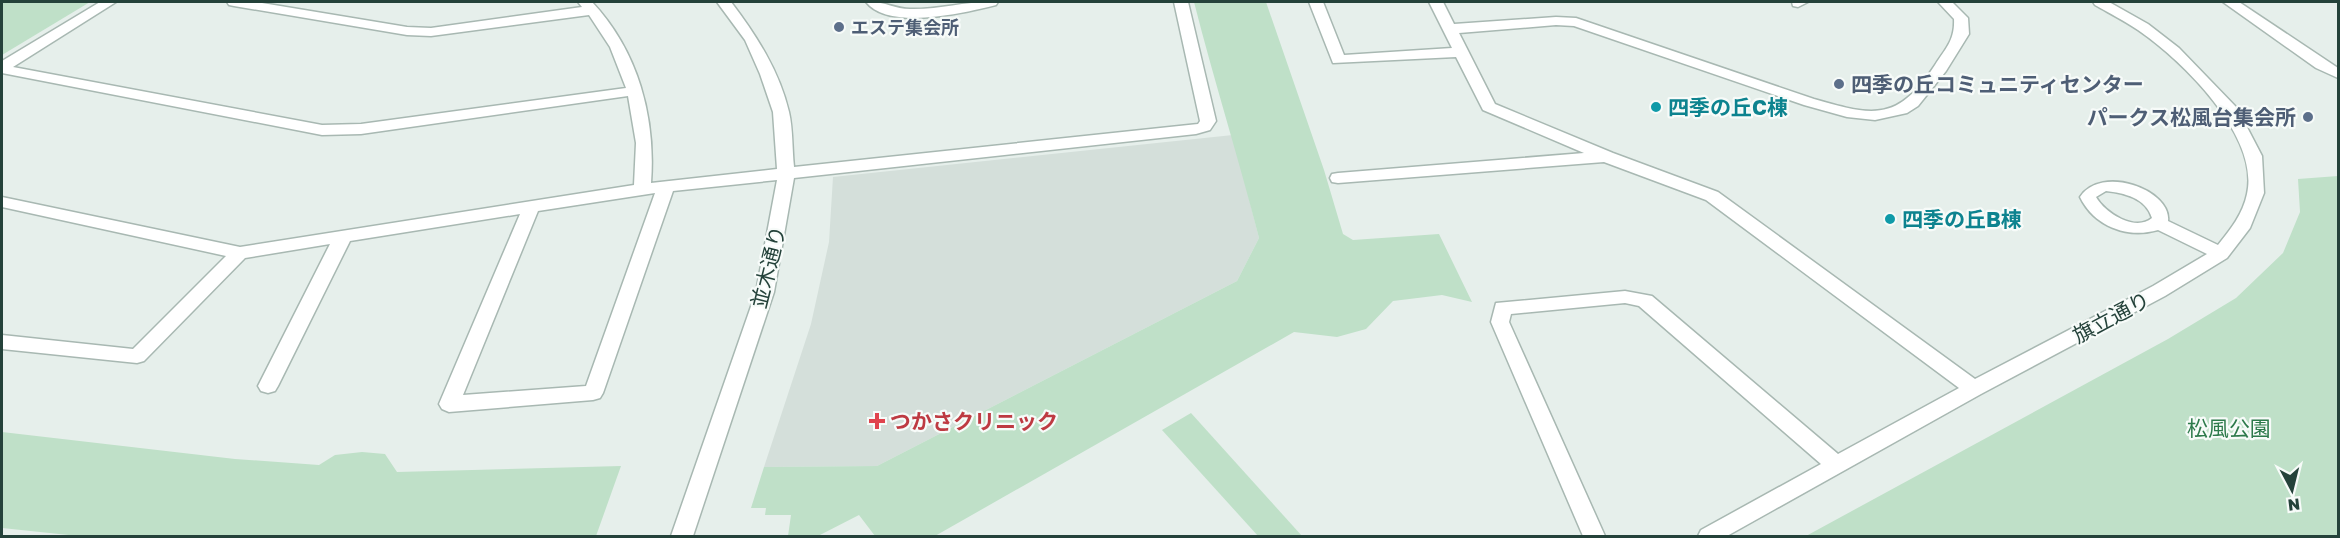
<svg xmlns="http://www.w3.org/2000/svg" width="2340" height="538" font-family="'Golos Text','Noto Sans JP',sans-serif">
	<rect width="100%" height="100%" fill="#e6efeb"/>
	<path fill="#d4dfda" d="M 1233,135 L 1259,238 L 1237,281 L 877,466 L 764,467 L 811,324 L 829,242 L 833,177 Z"/>
	<g fill="#bfe0c8">
		<path d="M 2,2 L 90,2 L 2,55 Z"/>
		<path d="M 1194,2 L 1266,2 L 1324,170 L 1343,234 L 1353,240 L 1439,234 L 1472,302 L 1442,295 L 1393,301 L 1366,329 L 1337,337 L 1294,332 L 935,536 L 875,536 L 859,515 L 818,536 L 788,536 L 791,515 L 765,515 L 766,508 L 751,508 L 764,467 L 877,466 L 1237,281 L 1259,238 C 1239,159 1214,81 1194,2 Z"/>
		<path d="M 2338,176 L 2338,536 L 1806,536 L 2168,339 L 2236,298 L 2283,253 L 2300,212 L 2298,179 Z"/>
		<path d="M 1191,413 L 1302,536 L 1258,536 L 1162,430 Z"/>
		<path d="M 2,432 L 235,459 L 319,465 L 335,455 L 362,452 L 385,454 L 397,472 L 621,466 L 596,536 L 78,536 L 2,528 Z"/>
	</g>
	<g fill="none" stroke-linecap="round" stroke-linejoin="round">
		<defs>
			<g id="minor">
				<path d="M 100,2 L 116,2 L 13,67 L 322,125 L 361,124 L 626,88 L 610,47 L 589,15 L 431,36 L 407,35 L 234,6 L 229,5 L 227,2 L 256,2 L 407,27 L 431,28 L 582,7 L 578,2 L 592,2 C 638,51 656,117 651,183 L 777,169 L 773,112 L 760,74 L 745,40 L 717,2 L 731,2 C 756,35 779,70 789,112 C 793,129 792,149 794,167 L 1198,124 L 1200,121 L 1174,2 L 1188,2 L 1216,121 L 1210,130 L 1196,134 L 794,178 L 774,292 L 693,536 L 671,536 L 756,292 L 777,180 L 673,191 L 603,393 L 600,398 L 593,400 L 449,412 L 442,409 L 439,404 L 520,214 L 350,241 L 278,386 L 275,391 L 268,393 L 261,391 L 258,386 L 330,244 L 245,258 L 144,361 L 137,363 L 2,349 L 2,335 L 133,349 L 226,256 L 2,207 L 2,197 L 240,247 L 634,185 L 636,143 L 628,96 L 361,134 L 322,135 L 2,73 L 2,61 ZM 655,193 L 586,386 L 463,395 L 538,211 Z"/>
				<path d="M 866,2 C 882,0 894,9 910,9 C 940,10 969,0 998,2 L 996,5 C 964,13 889,31 866,2 Z"/>
				<path d="M 1309,2 L 1323,2 L 1344,55 L 1452,48 L 1429,2 L 1443,2 L 1454,24 L 1556,17 L 1576,18 L 1814,99 C 1875,117 1898,121 1935,65 C 1946,48 1955,40 1954,19 L 1938,2 L 1952,2 L 1968,18 L 1969,34 L 1946,71 L 1918,106 L 1907,113 L 1875,120 L 1847,117 L 1804,105 L 1574,26 L 1556,25 L 1459,33 L 1495,104 L 1613,153 L 1718,192 L 1975,379 L 2153,286 L 2207,254 L 2158,230 C 2127,239 2094,226 2080,197 C 2101,164 2172,190 2168,221 L 2218,245 C 2230,230 2243,214 2247,194 C 2260,136 2182,60 2138,30 C 2125,21 2109,13 2095,5 L 2093,2 L 2109,2 L 2148,24 L 2179,48 L 2237,108 L 2262,156 L 2264,193 L 2250,228 L 2227,258 L 2165,296 L 1981,394 L 1727,536 L 1698,536 L 1701,530 L 1821,464 L 1639,306 L 1625,303 L 1511,314 L 1509,322 L 1605,536 L 1583,536 L 1491,322 L 1496,303 L 1625,291 L 1652,296 L 1838,454 L 1959,388 L 1706,200 L 1604,162 L 1338,183 L 1332,182 L 1330,178 L 1332,174 L 1338,173 L 1584,153 L 1483,110 L 1456,57 L 1333,63 ZM 2106,191 C 2124,193 2146,198 2152,218 C 2135,232 2105,213 2096,197 Z"/>
				<path d="M 1792,2 L 1808,2 L 1798,7 L 1793,6 Z"/>
				<path d="M 2223,2 L 2239,2 L 2338,68 L 2338,78 L 2316,68 Z"/>
			</g>
		</defs>
		<use href="#minor" stroke="#a8b8b2" stroke-width="3"/>
		<use href="#minor" fill="#fff" fill-rule="evenodd"/>
	</g>
	<g fill="#5c6f8a" stroke="#f7fbf9" stroke-width="2">
		<circle cx="839" cy="27" r="6"/>
		<circle cx="1839" cy="84" r="6"/>
		<circle cx="2308" cy="117" r="6"/>
	</g>
	<g fill="#0f9aa8" stroke="#f7fbf9" stroke-width="2">
		<circle cx="1656" cy="107" r="6"/>
		<circle cx="1890" cy="219" r="6"/>
	</g>
	<path fill="#e0444e" stroke="#f7fbf9" stroke-width="2" d="M874 412h6v6h6v6h-6v6h-6v-6h-6v-6h6z"/>
	<g text-anchor="middle" dominant-baseline="central" stroke-width="4.5" stroke-linejoin="round" paint-order="stroke">
		<g font-size="18" font-weight="bold" fill="#4e5e75" stroke="#f7fbf9" text-anchor="start">
			<text x="851" y="27">エステ集会所</text>
		</g>
		<g font-size="21" font-weight="bold" fill="#4e5e75" stroke="#f7fbf9" text-anchor="start">
			<text x="1851" y="84">四季の丘コミュニティセンター</text>
			<text x="2296" y="117" text-anchor="end">パークス松風台集会所</text>
		</g>
		<g font-size="21" font-weight="bold" fill="#0d838f" stroke="#f7fbf9" text-anchor="start">
			<text x="1668" y="107">四季の丘C棟</text>
			<text x="1902" y="219">四季の丘B棟</text>
		</g>
		<g font-size="21" fill="#24423a" stroke="#f7fbf9">
			<text transform="translate(768 267) rotate(-76)">並木通り</text>
			<text transform="translate(2111 317) rotate(-28)">旗立通り</text>
		</g>
		<g font-size="21" font-weight="bold" fill="#be3a42" stroke="#f7fbf9" text-anchor="start">
			<text x="890" y="421">つかさクリニック</text>
		</g>
		<g font-size="21" fill="#2d7a4b" stroke="#f7fbf9">
			<text x="2229" y="428">松風公園</text>
		</g>
	</g>
	<rect width="2340" height="538" fill="none" stroke="#24423a" stroke-width="6"/>
	<g transform="translate(2292 490) rotate(173)" stroke="#f7fbf9" stroke-width="4.5" paint-order="stroke">
	<path d="M0-4.5L10 22L0 15L-10 22Z" fill="#24423a"/>
	<text y="-9" font-size="16" font-weight="bold" text-anchor="middle" fill="#24423a">N</text>
	</g>
</svg>
